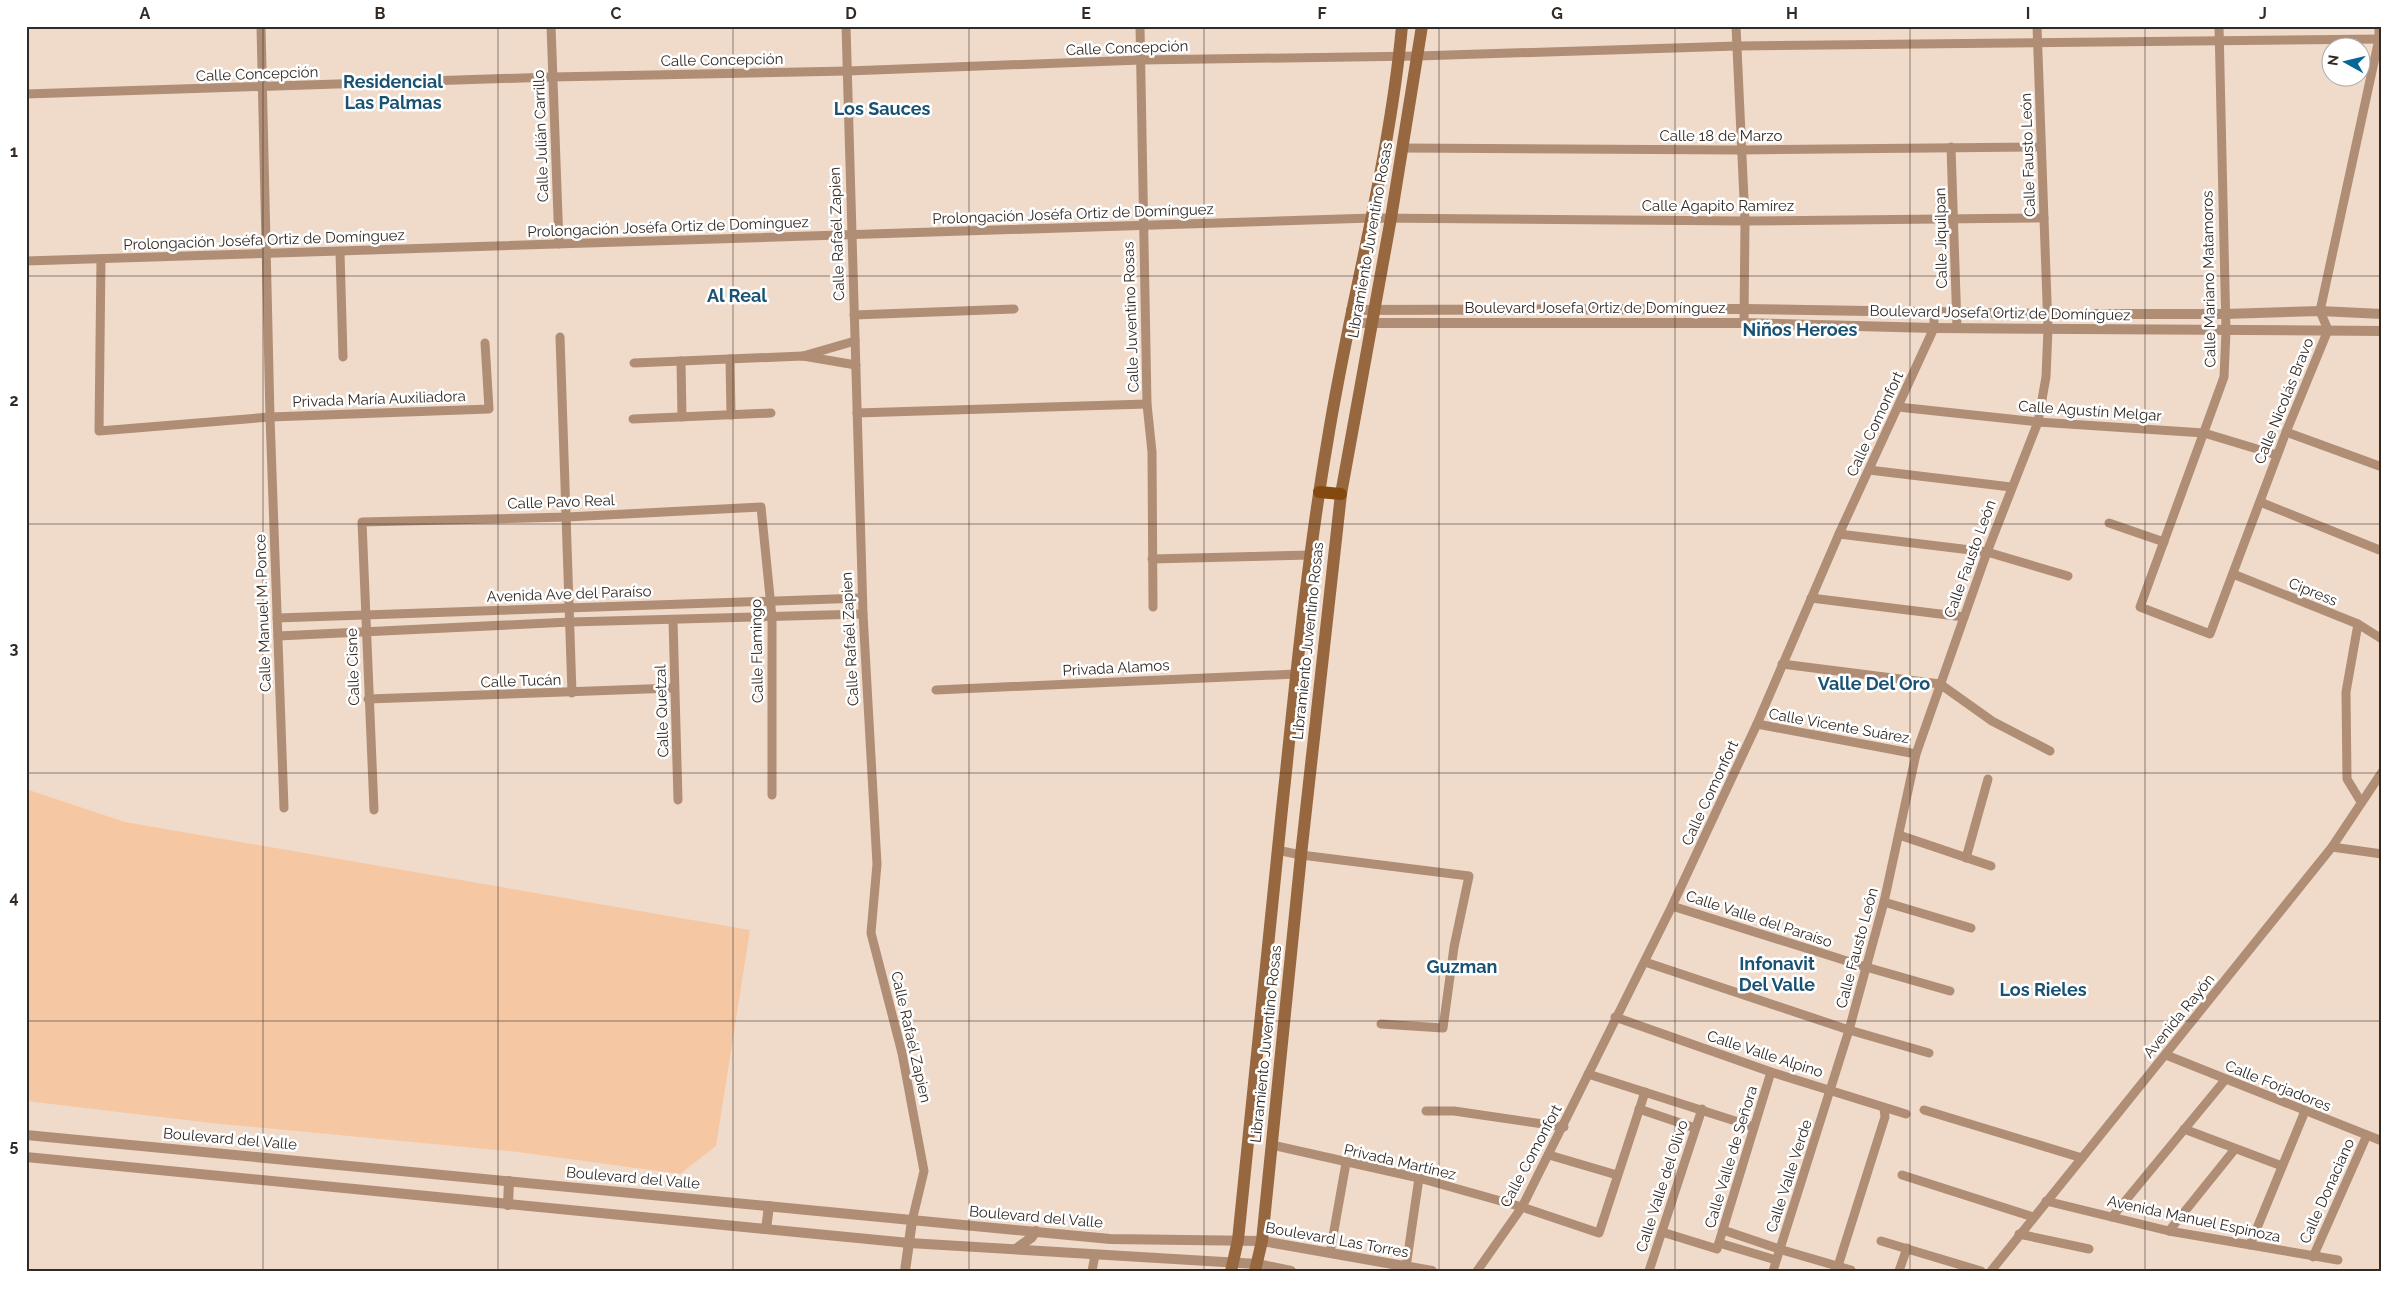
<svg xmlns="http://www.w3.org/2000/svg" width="2408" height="1297" font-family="Raleway,sans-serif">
	<rect width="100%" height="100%" fill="#f0dbcb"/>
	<path fill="#f6c7a3" d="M 26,789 L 125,822 L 750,930 L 716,1146 L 680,1174 L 518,1152 L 211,1123 L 26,1101 Z"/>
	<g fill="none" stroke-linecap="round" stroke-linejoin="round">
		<g stroke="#b08e75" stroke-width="9">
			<path d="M 261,26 L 270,417 L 284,808"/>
			<path d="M 551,26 L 559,244"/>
			<path d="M 846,26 L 863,614 L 877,864 L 871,933 L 902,1053 L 924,1171 L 912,1221"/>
			<path d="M 1140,26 L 1147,404 L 1152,452 L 1153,607"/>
			<path d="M 1736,26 L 1745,221 L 1744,323"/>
			<path d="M 2219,26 L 2226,331 L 2224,377 L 2140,607 L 2210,634 L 2286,432 L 2328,330 L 2320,311 L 2379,39 L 2379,26"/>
			<path d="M 26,94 L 552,77 L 848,71 L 1141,60 L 1418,56 L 1737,46 L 2382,39"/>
			<path d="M 1951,147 L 1957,327"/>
			<path d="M 1402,148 L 1740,150 L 2040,147"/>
			<path d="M 340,252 L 343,357"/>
			<path d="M 101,259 L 99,431 L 270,417 L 489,409 L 485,343"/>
			<path d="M 26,261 L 1372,218 L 1745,221 L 2044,218"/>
			<path d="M 854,315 L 1014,309"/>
			<path d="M 560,337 L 572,693"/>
			<path d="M 803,356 L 855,341"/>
			<path d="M 730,359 L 731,415"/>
			<path d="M 681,361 L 682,417"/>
			<path d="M 634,363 L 803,356 L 856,365"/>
			<path d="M 1898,407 L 2038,422 L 2204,433 L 2277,455"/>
			<path d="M 857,413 L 1147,404"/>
			<path d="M 633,419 L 771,413"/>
			<path d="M 2286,432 L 2382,467"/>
			<path d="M 1869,470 L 2011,487"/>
			<path d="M 2260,502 L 2382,551"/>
			<path d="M 2109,523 L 2164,542"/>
			<path d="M 1839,534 L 1987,552 L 2068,576"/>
			<path d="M 1152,559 L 1311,555"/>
			<path d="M 2233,574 L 2358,624 L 2382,639"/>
			<path d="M 1811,598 L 1964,617"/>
			<path d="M 277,618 L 862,598"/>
			<path d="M 673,620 L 678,800"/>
			<path d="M 2358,624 L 2346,692 L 2347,779 L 2361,802"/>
			<path d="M 278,636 L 570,622 L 863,614"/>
			<path d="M 1782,664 L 1940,684 L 1992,721 L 2050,751"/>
			<path d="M 936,690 L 1296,674"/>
			<path d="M 368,699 L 674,688"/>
			<path d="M 1757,724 L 1916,754"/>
			<path d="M 374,810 L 362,522 L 567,517 L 761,507 L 772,617 L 772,795"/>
			<path d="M 1899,835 L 1991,866"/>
			<path d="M 2332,847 L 2382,854"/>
			<path d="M 1277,850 L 1301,855 L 1469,876 L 1454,947 L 1443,1028 L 1381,1024"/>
			<path d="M 1966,858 L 1988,779"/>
			<path d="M 1884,902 L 1971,928"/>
			<path d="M 1672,906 L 1866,967 L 1950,991"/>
			<path d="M 1645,962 L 1849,1030 L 1929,1053"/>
			<path d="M 1615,1017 L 1771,1072 L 1906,1114"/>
			<path d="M 2166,1055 L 2382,1141"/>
			<path d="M 1588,1074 L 1754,1127"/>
			<path d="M 1639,1109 L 1695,1128"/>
			<path d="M 1924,1110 L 2082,1158"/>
			<path d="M 1426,1111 L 1454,1111 L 1564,1127"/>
			<path d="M 2184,1129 L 2282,1166"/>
			<path d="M 1272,1145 L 1419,1178 L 1522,1207 L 1599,1233 L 1645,1092"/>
			<path d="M 1549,1155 L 1617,1175"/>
			<path d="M 1902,1175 L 2033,1217"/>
			<path d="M 2046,1201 L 2169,1231 L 2338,1260"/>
			<path d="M 2112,1217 L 2225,1080"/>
			<path d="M 1723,1230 L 1779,1249 L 1851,1270"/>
			<path d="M 2169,1231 L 2235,1149"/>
			<path d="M 1662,1232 L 1717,1249 L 1771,1072"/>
			<path d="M 2019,1234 L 2089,1249"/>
			<path d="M 1881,1241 L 1981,1271"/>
			<path d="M 1719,1243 L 1776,1260"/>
			<path d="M 2250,1245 L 2305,1111"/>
			<path d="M 1330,1253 L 1346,1163"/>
			<path d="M 2313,1257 L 2367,1135"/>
			<path d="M 1838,1266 L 1885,1117 L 1884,1108"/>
			<path d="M 1406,1267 L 1419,1178"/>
			<path d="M 1092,1271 L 1095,1255"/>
			<path d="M 1477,1271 L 1522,1207 L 1672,906 L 1757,724 L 1839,534 L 1934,328 L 1934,313"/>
			<path d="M 1649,1271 L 1702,1109"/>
			<path d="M 1773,1271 L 1849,1030 L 1884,902 L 1916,754 L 1987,552 L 2038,422 L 2046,377 L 2048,329 L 2037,26"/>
			<path d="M 1899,1271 L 1907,1248"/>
			<path d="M 1991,1271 L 2332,847 L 2382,772"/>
		</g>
		<g stroke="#b08e75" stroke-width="10">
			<path d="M 1351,310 L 1744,309 L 2047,314 L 2225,314 L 2320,311 L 2382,314"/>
			<path d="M 1349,323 L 1744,323 L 1934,328 L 2382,331"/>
			<path d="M 26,1135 L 1110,1239 L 1262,1241 L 1432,1271"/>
			<path d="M 26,1157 L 909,1243 L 1257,1264 L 1291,1271"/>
			<path d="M 508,1205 L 509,1181"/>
			<path d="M 766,1229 L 769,1206"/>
			<path d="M 1017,1248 L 1031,1238 L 1036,1231"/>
			<path d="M 905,1271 L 912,1221"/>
		</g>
		<g stroke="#97673f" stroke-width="12">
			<path d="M 1231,1271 L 1238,1240 C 1254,1080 1270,921 1287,762 C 1298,656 1309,549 1327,444 C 1349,305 1389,167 1402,26"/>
			<path d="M 1255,1271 L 1262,1241 L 1301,855 L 1341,494 L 1391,218 L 1422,26"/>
		</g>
		<path stroke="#83490e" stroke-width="12" d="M 1319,492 L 1341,494"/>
	</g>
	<path fill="none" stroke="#322a24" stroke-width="1" stroke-opacity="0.55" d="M 263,26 L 263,1271M 498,26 L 498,1271M 733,26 L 733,1271M 969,26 L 969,1271M 1204,26 L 1204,1271M 1439,26 L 1439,1271M 1675,26 L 1675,1271M 1910,26 L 1910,1271M 2145,26 L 2145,1271M 26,276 L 2382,276M 26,524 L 2382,524M 26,773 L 2382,773M 26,1021 L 2382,1021"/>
	<g text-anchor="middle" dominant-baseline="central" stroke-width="5" stroke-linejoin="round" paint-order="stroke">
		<g font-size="15" fill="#322a24" stroke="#fff">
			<text transform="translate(1127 48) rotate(-2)">Calle Concepción</text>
			<text transform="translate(722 60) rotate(-1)">Calle Concepción</text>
			<text transform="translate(257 74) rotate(-2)">Calle Concepción</text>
			<text transform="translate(541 136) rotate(-92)">Calle Julián Carrillo</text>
			<text x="1721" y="136">Calle 18 de Marzo</text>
			<text transform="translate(2028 155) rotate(-92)">Calle Fausto León</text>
			<text x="1718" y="206">Calle Agapito Ramírez</text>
			<text transform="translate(1073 214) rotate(-2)">Prolongación Joséfa Ortiz de Domínguez</text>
			<text transform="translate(668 227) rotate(-2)">Prolongación Joséfa Ortiz de Domínguez</text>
			<text transform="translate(837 234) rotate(-92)">Calle Rafaél Zapien</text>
			<text transform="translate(1941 238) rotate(-91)">Calle Jiquilpan</text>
			<text transform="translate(264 240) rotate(-2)">Prolongación Joséfa Ortiz de Domínguez</text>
			<text transform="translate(1370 240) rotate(-80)">Libramiento Juventino Rosas</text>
			<text transform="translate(2209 279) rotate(-91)">Calle Mariano Matamoros</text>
			<text x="1595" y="308">Boulevard Josefa Ortiz de Domínguez</text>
			<text transform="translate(2000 313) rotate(1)">Boulevard Josefa Ortiz de Domínguez</text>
			<text transform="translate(1131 317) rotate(-92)">Calle Juventino Rosas</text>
			<text transform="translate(379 399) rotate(-2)">Privada María Auxiliadora</text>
			<text transform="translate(2284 401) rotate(-68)">Calle Nicolás Bravo</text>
			<text transform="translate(2090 411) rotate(4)">Calle Agustín Melgar</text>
			<text transform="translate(1875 424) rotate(-65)">Calle Comonfort</text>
			<text transform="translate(561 502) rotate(-2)">Calle Pavo Real</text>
			<text transform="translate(1970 559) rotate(-70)">Calle Fausto León</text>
			<text transform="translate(2313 592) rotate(22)">Cipress</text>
			<text transform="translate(569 594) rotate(-2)">Avenida Ave del Paraíso</text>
			<text transform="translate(263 613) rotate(-92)">Calle Manuel M. Ponce</text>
			<text transform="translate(850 639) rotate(-93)">Calle Rafaél Zapien</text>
			<text transform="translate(1308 641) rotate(-84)">Libramiento Juventino Rosas</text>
			<text transform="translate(757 651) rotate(-91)">Calle Flamingo</text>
			<text transform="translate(353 667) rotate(-92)">Calle Cisne</text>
			<text transform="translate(1116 668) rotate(-3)">Privada Alamos</text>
			<text transform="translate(521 681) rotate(-2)">Calle Tucán</text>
			<text transform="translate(662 711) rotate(-92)">Calle Quetzal</text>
			<text transform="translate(1839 726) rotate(10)">Calle Vicente Suárez</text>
			<text transform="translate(1710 793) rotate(-65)">Calle Comonfort</text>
			<text transform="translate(1759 919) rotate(18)">Calle Valle del Paraíso</text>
			<text transform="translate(1857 948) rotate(-75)">Calle Fausto León</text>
			<text transform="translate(2179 1016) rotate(-51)">Avenida Rayón</text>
			<text transform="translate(911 1037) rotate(77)">Calle Rafaél Zapien</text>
			<text transform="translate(1266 1044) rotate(-84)">Libramiento Juventino Rosas</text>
			<text transform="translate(1765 1054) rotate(18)">Calle Valle Alpino</text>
			<text transform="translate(2278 1086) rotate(22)">Calle Forjadores</text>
			<text transform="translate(230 1139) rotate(5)">Boulevard del Valle</text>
			<text transform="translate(1531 1156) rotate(-62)">Calle Comonfort</text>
			<text transform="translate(1731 1157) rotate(-73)">Calle Valle de Señora</text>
			<text transform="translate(1400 1162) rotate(13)">Privada Martínez</text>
			<text transform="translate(1789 1176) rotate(-72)">Calle Valle Verde</text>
			<text transform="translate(633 1178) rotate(5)">Boulevard del Valle</text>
			<text transform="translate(1662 1186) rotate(-72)">Calle Valle del Olivo</text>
			<text transform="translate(2327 1191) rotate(-66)">Calle Donaciano</text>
			<text transform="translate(1036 1217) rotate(5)">Boulevard del Valle</text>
			<text transform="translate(2194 1219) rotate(12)">Avenida Manuel Espinoza</text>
			<text transform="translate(1337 1240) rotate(10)">Boulevard Las Torres</text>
		</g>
		<g font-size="18" font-weight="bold" fill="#195273" stroke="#fff">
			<text x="393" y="81">Residencial<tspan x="393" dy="21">Las Palmas</tspan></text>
			<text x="882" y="108">Los Sauces</text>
			<text x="737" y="295">Al Real</text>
			<text x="1800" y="329">Niños Heroes</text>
			<text x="1874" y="683">Valle Del Oro</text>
			<text x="1777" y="963">Infonavit<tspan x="1777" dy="21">Del Valle</tspan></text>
			<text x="1462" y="966">Guzman</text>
			<text x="2043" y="989">Los Rieles</text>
		</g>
	</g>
	<rect width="2408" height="1297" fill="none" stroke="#ffffff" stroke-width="55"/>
	<g transform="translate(2346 62) rotate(278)"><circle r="24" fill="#ffffff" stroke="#adaaa7"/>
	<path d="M0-4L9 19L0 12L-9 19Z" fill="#066796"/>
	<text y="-8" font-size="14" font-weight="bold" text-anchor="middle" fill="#322a24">N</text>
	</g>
	<rect x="28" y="28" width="2352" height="1242" fill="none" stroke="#322a24" stroke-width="2"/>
	<g font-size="16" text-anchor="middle" font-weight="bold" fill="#322a24">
		<text x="145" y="19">A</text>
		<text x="380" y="19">B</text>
		<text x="616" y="19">C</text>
		<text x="851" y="19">D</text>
		<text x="1086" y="19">E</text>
		<text x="1322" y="19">F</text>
		<text x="1557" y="19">G</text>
		<text x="1792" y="19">H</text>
		<text x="2028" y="19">I</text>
		<text x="2263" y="19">J</text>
		<text x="14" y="157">1</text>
		<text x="14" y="406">2</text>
		<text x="14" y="654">3</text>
		<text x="14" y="903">4</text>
		<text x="14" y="1151">5</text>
	</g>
</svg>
